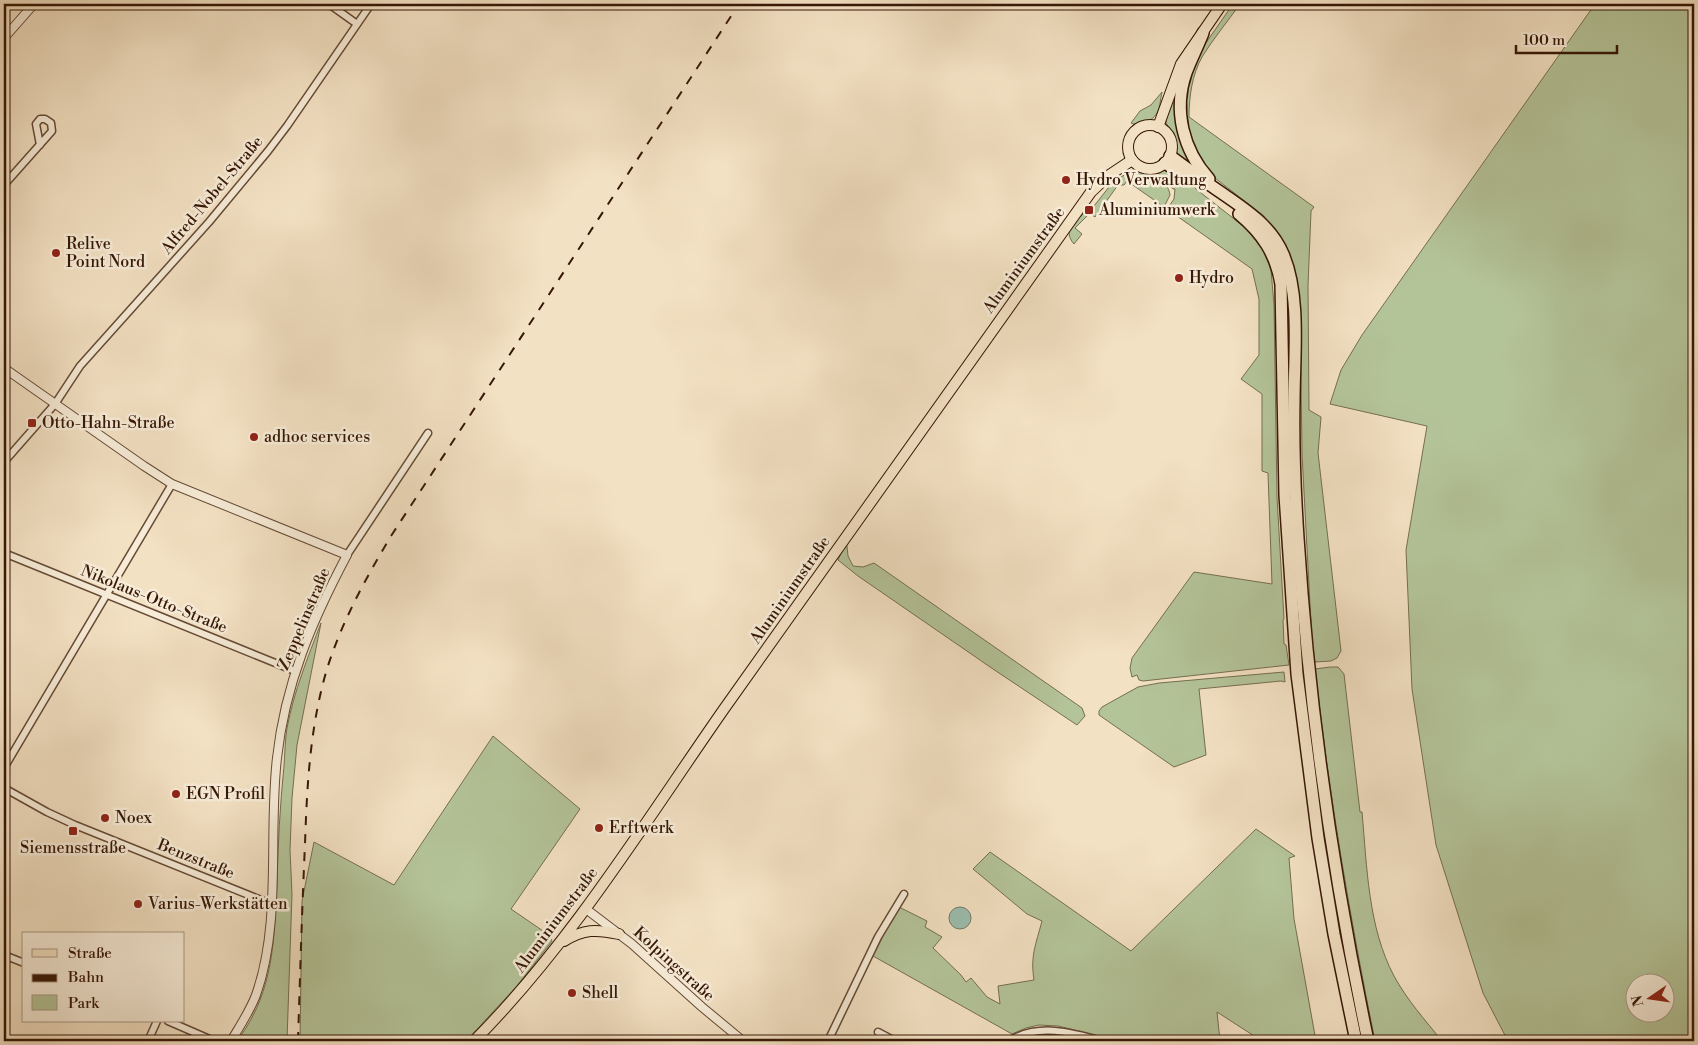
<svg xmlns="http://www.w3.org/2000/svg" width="1698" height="1045" font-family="'Libre Bodoni',serif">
	<rect width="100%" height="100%" fill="#f3e1c3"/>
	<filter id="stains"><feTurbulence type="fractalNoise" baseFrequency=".004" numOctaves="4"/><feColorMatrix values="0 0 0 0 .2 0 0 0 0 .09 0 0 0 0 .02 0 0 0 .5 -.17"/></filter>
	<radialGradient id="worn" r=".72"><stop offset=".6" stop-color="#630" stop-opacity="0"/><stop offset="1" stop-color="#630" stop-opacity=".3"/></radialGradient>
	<g fill="#b4c499" stroke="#756e50" fill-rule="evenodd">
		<path d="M 1233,4 L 1240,4 C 1228,21 1213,39 1202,57 C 1192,75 1189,97 1189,117 L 1314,207 L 1311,211 L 1308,286 L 1309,410 L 1321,417 L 1318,453 L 1341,651 L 1337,658 L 1331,661 L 1315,662 L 1312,642 L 1302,454 L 1300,309 L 1295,276 L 1286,250 L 1264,216 L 1211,175 L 1197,156 L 1185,119 L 1186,86 L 1201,50 Z"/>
		<path d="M 1595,4 L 1694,4 L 1694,1041 L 1508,1041 L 1483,993 L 1436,845 L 1412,689 L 1406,550 L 1427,426 L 1330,404 L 1341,370 L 1362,335 ZM 1636,982 L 1666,982 L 1666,1012 L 1636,1012 Z"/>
		<path d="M 1179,83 L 1178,99 L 1204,177 L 1177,157 L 1175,137 L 1166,123 L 1167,117 Z"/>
		<path d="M 1162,92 C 1159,107 1160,118 1143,123 C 1138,124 1136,125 1131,123 L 1140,111 L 1151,105 Z"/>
		<path d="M 1134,169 C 1148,171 1168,179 1170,195 L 1164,207 L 1127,181 L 1124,185 L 1118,185 L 1095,217 L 1091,214 L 1088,215 L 1075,228 L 1082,234 L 1074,244 C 1061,229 1077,220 1088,210 L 1090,211 L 1113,182 Z"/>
		<path d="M 1165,170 C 1178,173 1188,178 1196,189 L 1247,229 L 1264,251 L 1271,270 L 1274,305 L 1277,497 L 1284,619 L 1283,620 L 1284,644 L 1286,645 L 1289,665 L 1143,681 L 1139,680 L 1137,675 L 1132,677 L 1130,668 L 1132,658 L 1194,572 L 1272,584 L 1268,473 L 1262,471 L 1262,394 L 1241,379 L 1259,355 L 1259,299 L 1252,269 L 1167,209 L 1174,199 L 1175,189 L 1173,189 L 1167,181 L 1158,173 Z"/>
		<path d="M 847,546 L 848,556 L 853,566 L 863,567 L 874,563 L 1082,708 L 1085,716 L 1077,725 L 993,669 L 858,576 L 838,560 L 843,549 Z"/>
		<path d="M 321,623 L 297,745 L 292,798 L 290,850 L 292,894 L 287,1041 L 243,1041 L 240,1037 C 274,989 274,940 277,884 C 278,844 280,805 284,766 C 285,753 285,740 287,728 C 294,691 308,657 321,623 Z"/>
		<path d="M 1330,667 L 1338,667 L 1344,674 L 1360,812 L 1362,812 C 1367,867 1368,927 1394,976 C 1407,1000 1425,1020 1442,1041 L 1375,1041 C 1350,918 1329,794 1315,669 Z"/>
		<path d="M 1284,672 L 1285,682 L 1281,681 L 1199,689 L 1206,755 L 1174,767 L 1099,715 L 1099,711 L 1102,707 L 1138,687 L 1159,683 Z"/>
		<path d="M 493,736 L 580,809 L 511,909 L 549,935 L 552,941 L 517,986 L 466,1041 L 300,1041 L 302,901 L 314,842 L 394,885 Z"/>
		<path d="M 1256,829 L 1295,856 L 1289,858 L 1294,919 L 1316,1041 L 1262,1041 L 1217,1012 L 1220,1041 L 1119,1041 L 1058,1026 L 1039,1025 L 1026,1028 L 1012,1034 L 873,956 L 897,908 L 901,908 L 927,921 L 925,927 L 942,937 L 933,948 L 961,975 L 966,982 L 971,978 L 987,997 L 1000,1004 L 998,986 L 1034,980 C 1030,956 1036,944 1042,921 L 1027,914 L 973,869 L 990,852 L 1131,951 Z"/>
	</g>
	<circle fill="#9bbeb0" stroke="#737b6c" cx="960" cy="918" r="11"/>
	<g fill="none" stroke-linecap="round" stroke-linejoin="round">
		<defs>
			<g id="minor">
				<path d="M 329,4 L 357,24"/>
				<path d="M 4,185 L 52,131 L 51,123 L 45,119 L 40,119 L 36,124 L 40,145"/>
				<path d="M 4,462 L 55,404 L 80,366 L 209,222 L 268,151 L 287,126 L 371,4"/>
				<path d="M 4,553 L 295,671"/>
				<path d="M 347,555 L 428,433"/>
				<path d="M 4,768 L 172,484"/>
				<path d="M 4,788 L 47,812 L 75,825 L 271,904"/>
				<path d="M 4,955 L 24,963"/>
				<path d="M 168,1021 L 214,1041"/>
				<path d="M 878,1032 L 895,1041"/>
				<path d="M 148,1041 L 157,1021"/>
				<path d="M 828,1041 L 878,937 L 904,894"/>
				<path d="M 1009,1041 C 1038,1023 1071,1032 1103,1041"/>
			</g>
			<g id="tertiary">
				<path d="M 4,38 L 34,4"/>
				<path d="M 4,368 L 144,466 L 172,484 L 347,555 C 312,621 285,684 277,758 C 268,834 282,922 256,995 C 250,1011 240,1026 231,1041"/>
				<path d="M 586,909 L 632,944 L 702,1007 L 743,1041"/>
			</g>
			<g id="primary">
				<circle cx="1150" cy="147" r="22"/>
				<path d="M 1158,127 L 1181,64 L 1222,4"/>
				<path d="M 564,941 C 584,929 596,929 619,934"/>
				<path d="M 474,1041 C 572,942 645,822 724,709 C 845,536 968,364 1091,192 L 1108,176 L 1132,160"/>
			</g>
			<g id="motorway">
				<path d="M 1203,33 C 1198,46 1191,59 1186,73 C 1173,110 1183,150 1209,179"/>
				<path d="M 1170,156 C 1184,166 1198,177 1213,187 C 1240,206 1270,223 1283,254 C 1301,295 1294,357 1294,401 C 1293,446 1295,492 1298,538 C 1309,708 1333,875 1368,1041"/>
				<path d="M 1165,163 L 1183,175"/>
				<path d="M 1239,214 C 1262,233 1276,254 1281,284 L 1285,495 L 1297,674 L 1318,838 L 1334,934 L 1356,1041"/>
			</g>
		</defs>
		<use href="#minor" stroke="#654a35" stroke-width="9"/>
		<use href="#tertiary" stroke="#654a35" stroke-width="10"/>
		<use href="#primary" stroke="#361706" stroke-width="12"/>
		<use href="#motorway" stroke="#361706" stroke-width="14"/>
		<use href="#minor" stroke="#f7ecd8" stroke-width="6"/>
		<use href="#tertiary" stroke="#f7ecd8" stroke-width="8"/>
		<use href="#primary" stroke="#f3e1c3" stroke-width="10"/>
		<use href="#motorway" stroke="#f3e1c3" stroke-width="11"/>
		<path stroke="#361706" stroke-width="2" stroke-dasharray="9 9" stroke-linecap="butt" d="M 298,1041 C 300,976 302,910 305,844 C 307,785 310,726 327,669 C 342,621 366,578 391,536 L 739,4"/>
	</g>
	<g fill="#8f2418" stroke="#f7ecd8" stroke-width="2">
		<circle cx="1066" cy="180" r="5"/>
		<rect x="1084" y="205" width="10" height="10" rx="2.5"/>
		<circle cx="56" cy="253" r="5"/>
		<circle cx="1179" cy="278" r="5"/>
		<rect x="27" y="418" width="10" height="10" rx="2.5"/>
		<circle cx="254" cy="437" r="5"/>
		<circle cx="176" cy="794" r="5"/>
		<circle cx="105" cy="818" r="5"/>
		<circle cx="599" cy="828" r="5"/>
		<rect x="68" y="826" width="10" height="10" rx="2.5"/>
		<circle cx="138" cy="904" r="5"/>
		<circle cx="572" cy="993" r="5"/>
	</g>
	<g text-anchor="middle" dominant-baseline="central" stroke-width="5" stroke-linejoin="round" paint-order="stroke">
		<g font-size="16" fill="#361706" stroke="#f7ecd8" text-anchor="start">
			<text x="1076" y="180">Hydro Verwaltung</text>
			<text x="1099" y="210">Aluminiumwerk</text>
			<text x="66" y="244">Relive<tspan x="66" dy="18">Point Nord</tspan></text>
			<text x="1189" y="278">Hydro</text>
			<text x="42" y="423">Otto-Hahn-Straße</text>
			<text x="264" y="437">adhoc services</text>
			<text x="186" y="794">EGN Profil</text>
			<text x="115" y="818">Noex</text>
			<text x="609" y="828">Erftwerk</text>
			<text x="73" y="848" text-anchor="middle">Siemensstraße</text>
			<text x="148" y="904">Varius-Werkstätten</text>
			<text x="582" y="993">Shell</text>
		</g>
		<g font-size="16" fill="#361706" stroke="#f7ecd8">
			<text transform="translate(212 195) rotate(-50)">Alfred-Nobel-Straße</text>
			<text transform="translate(1024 260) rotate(-54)">Aluminiumstraße</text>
			<text transform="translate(790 590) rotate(-55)">Aluminiumstraße</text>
			<text transform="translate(154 599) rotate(22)">Nikolaus-Otto-Straße</text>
			<text transform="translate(304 619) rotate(-67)">Zeppelinstraße</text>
			<text transform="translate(196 859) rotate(22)">Benzstraße</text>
			<text transform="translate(556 920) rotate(-53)">Aluminiumstraße</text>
			<text transform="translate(674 964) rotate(42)">Kolpingstraße</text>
		</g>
	</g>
	<rect width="1698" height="1045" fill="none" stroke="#f3e1c3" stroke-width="20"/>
	<rect x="5" y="5" width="1688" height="1035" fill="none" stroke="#361706" stroke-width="2.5"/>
	<rect x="10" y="10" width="1678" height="1025" fill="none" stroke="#361706"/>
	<rect x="22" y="932" width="162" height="90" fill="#f7ecd8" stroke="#aa9784"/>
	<rect x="32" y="949" width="25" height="8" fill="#f3e1c3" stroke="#aa9784"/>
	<text x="68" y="958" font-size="15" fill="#361706">Straße</text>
	<rect x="32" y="974" width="25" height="8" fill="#361706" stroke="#aa9784"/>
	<text x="68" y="982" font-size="15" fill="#361706">Bahn</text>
	<rect x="32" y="995" width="25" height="15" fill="#b4c499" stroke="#aa9784"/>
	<text x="68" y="1008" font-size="15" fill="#361706">Park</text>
	<g transform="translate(1650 998) rotate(257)"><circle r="24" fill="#f7ecd8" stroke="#aa9784"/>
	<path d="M0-4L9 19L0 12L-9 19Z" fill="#8f2418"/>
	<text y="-8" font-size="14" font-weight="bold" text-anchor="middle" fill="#361706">N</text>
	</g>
	<path d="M1516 45v8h101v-8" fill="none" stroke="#361706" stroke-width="2.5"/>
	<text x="1523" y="45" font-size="15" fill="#361706" stroke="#f7ecd8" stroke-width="4" paint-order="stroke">100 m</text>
	<rect width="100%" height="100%" filter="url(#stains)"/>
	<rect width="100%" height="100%" fill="url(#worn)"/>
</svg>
